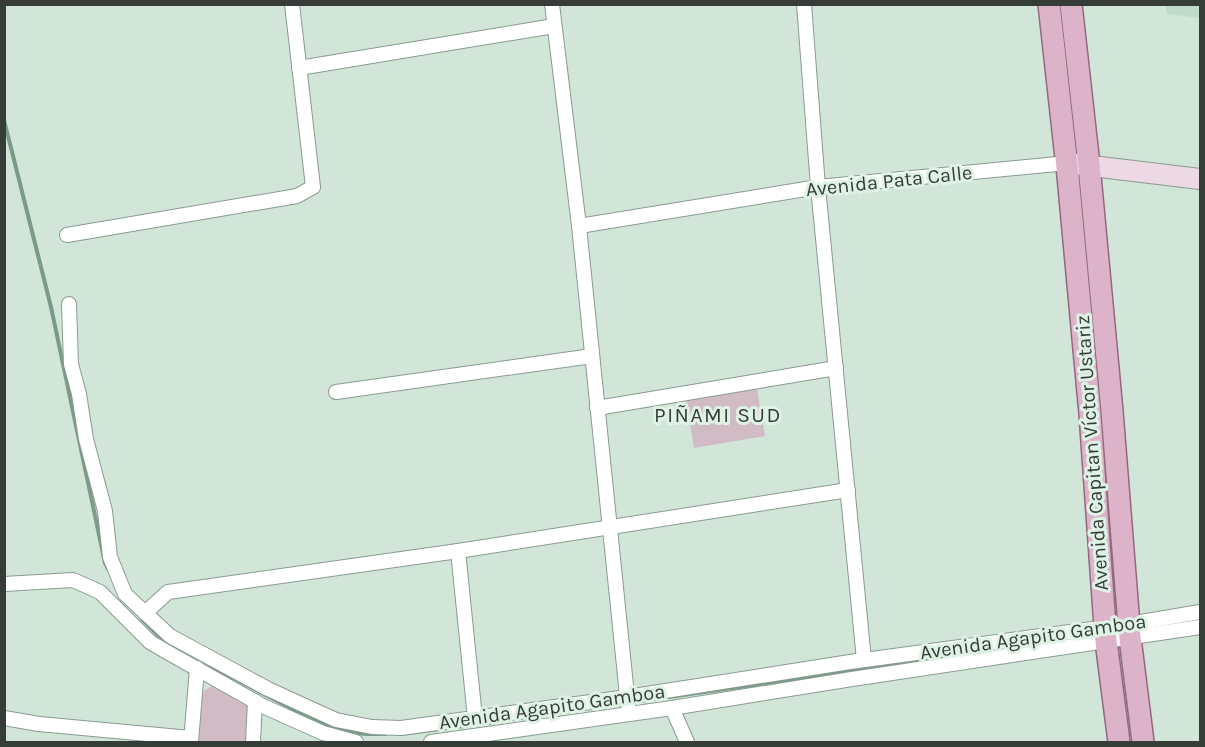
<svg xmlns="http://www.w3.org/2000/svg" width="1205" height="747" font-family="Karla,sans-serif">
	<rect width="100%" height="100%" fill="#d2e5d9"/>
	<path fill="#c0daca" d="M 1166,5 L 1200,5 L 1200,18 L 1167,14 Z"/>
	<g fill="#d1bcc6">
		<path d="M 1084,193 L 1120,615 L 1113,616 L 1076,194 Z"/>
		<path d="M 757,389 L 765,436 L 694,448 L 686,400 Z"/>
		<path d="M 212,686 L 248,705 L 246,742 L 195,742 L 199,699 L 204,691 Z"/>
	</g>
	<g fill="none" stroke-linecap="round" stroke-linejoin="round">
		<g stroke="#7c9a88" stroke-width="4">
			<path d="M 4,120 L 51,307 L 105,563 L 108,569"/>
			<path d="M 142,619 L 159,636 L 166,640"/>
			<path d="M 211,666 L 306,716 L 342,731 L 366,734 L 386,734"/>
			<path d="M 669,697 L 1000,650"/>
			<path d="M 400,734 L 496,722"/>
		</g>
		<defs>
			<g id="street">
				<path d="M 552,4 L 579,226 L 628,705"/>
				<path d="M 804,4 L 818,187 L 864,660"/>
				<path d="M 299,68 L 554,26"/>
				<path d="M 579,226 L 818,187 L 1067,163"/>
				<path d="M 67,235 L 297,196 L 313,187 L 292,4"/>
				<path d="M 69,304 L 71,364 L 79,394 L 86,439 L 105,511 L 110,557 L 125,594 L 170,636 L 268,689 L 336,720 L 372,727 L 401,728 L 627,697 L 850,662 L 1129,624 L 1200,612"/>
				<path d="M 336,392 L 592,356"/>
				<path d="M 597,408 L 836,368"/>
				<path d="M 458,551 L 475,718"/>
				<path d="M 4,584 L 73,580 L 100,592 L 150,642 L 167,652 L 265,707 L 323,733 L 356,742"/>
				<path d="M 145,613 L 168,592 L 458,551 L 848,490"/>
				<path d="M 672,708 L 687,742"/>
				<path d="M 4,718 L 39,724 L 191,738"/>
				<path d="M 191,742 L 197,668"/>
				<path d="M 253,742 L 255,701"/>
				<path d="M 431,742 L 672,708 L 852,679 L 1200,627"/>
			</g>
			<path id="secondary" d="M 1067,163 L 1200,179"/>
			<g id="primary">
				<path d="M 1049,4 L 1068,176 L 1090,414 L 1106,641 L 1119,742"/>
				<path d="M 1071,4 L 1089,165 L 1112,411 L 1130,638 L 1143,742"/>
			</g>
		</defs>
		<use href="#street" stroke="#8a9b91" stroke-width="16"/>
		<use href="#secondary" stroke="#8a9b91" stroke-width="22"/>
		<use href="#primary" stroke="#92697e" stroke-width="24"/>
		<use href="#street" stroke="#fff" stroke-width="14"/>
		<use href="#secondary" stroke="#edd9e3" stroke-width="20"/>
		<use href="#primary" stroke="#dcb3c8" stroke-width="21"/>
	</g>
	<g text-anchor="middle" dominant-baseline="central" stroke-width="6" stroke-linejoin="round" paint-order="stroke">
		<g font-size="20" fill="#363d39" stroke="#dff2e6">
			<text transform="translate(889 181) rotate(-6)">Avenida Pata Calle</text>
			<text transform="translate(1092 453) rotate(-94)">Avenida Capitan Víctor Ustariz</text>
			<text transform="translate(1033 637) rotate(-8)">Avenida Agapito Gamboa</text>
			<text transform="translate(552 707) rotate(-8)">Avenida Agapito Gamboa</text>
		</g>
		<g font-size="21" letter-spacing="1.5" fill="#363d39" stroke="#dff2e6">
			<text x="718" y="415">PIÑAMI SUD</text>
		</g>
	</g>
	<rect width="1205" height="747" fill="none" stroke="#363d39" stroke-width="12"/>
</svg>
